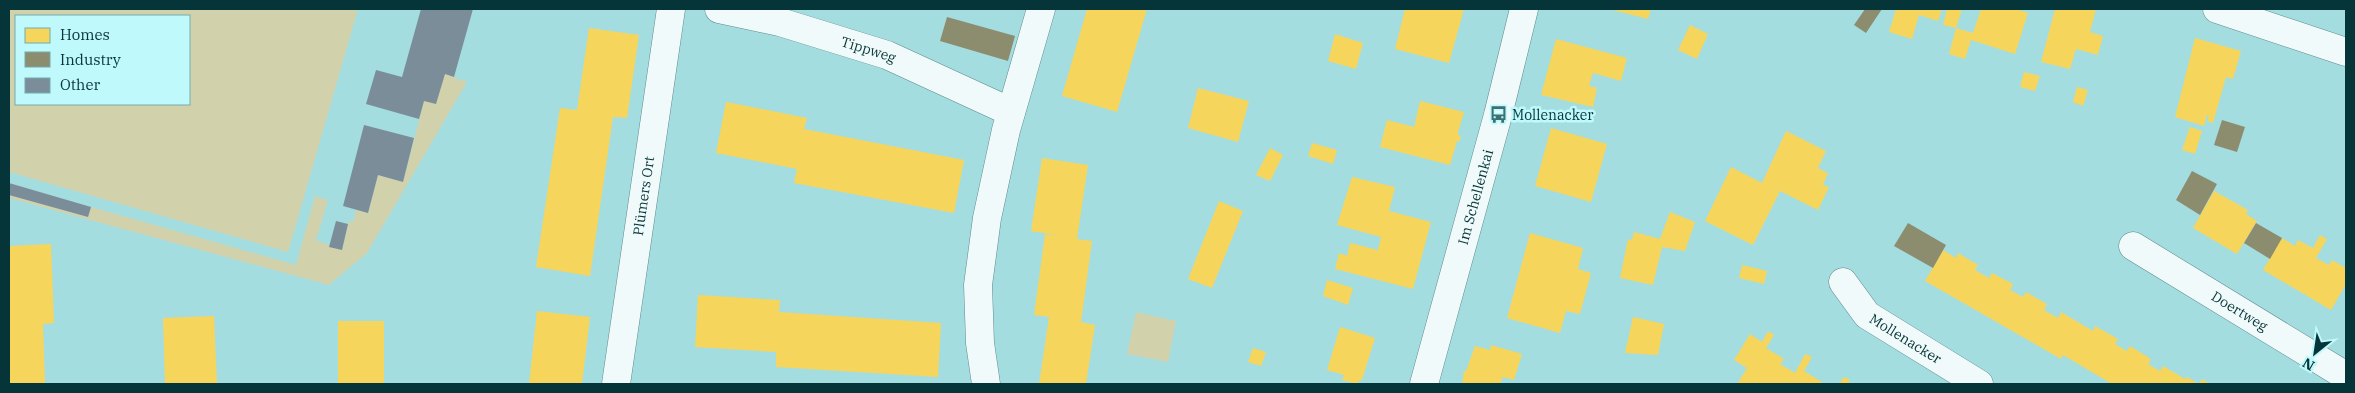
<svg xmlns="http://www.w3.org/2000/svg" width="2355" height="393" font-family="'IBM Plex Serif',serif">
	<rect width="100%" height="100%" fill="#a4dde0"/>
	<g fill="#d1d2ab" fill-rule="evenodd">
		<path d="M 9,9 L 358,9 L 288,252 L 9,172 ZM 16,16 L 189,16 L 189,104 L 16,104 Z"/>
		<path d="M 445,74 L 467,82 L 367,253 L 329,285 L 9,198 L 9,195 L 88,217 L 91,207 L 296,265 L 315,196 L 328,200 L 316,240 L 342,250 L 349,221 L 353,222 L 356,210 L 368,213 L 378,175 L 403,182 L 424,101 Z"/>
		<path d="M 1136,312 L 1176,321 L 1168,362 L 1127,354 Z"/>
	</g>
	<g fill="#f6d55c">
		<path d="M 1087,9 L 1147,9 L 1117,112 L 1062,96 Z"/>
		<path d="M 1405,9 L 1464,9 L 1449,63 L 1395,49 Z"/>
		<path d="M 1609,9 L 1651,9 L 1648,19 Z"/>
		<path d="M 1896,9 L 1942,9 L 1938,21 L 1919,15 L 1912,39 L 1889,32 Z"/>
		<path d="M 1947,9 L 1962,9 L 1956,28 L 1943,25 Z"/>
		<path d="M 1981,9 L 2016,9 L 2028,13 L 2015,54 L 1971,40 L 1965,59 L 1949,54 L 1956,28 L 1973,33 Z"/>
		<path d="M 2055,9 L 2096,9 L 2090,32 L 2103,36 L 2098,55 L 2076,49 L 2070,69 L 2041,62 Z"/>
		<path d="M 1690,25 L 1708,34 L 1697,59 L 1678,50 Z"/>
		<path d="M 589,28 L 639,35 L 627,118 L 613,117 L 590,276 L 536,267 L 560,108 L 577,110 Z"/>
		<path d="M 1335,34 L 1363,43 L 1356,69 L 1328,61 Z"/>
		<path d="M 2195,38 L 2241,51 L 2233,79 L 2226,77 L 2213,123 L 2207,121 L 2209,116 L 2207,115 L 2204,126 L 2175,117 Z"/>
		<path d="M 1556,39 L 1627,58 L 1621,81 L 1593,73 L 1589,86 L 1597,88 L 1593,107 L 1541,95 Z"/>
		<path d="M 2024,72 L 2040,76 L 2035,91 L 2020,87 Z"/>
		<path d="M 2077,87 L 2088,90 L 2083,106 L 2073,102 Z"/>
		<path d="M 1198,88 L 1249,101 L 1238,142 L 1188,128 Z"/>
		<path d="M 1420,101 L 1464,112 L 1458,132 L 1458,135 L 1461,136 L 1459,142 L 1457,141 L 1450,165 L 1380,147 L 1387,120 L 1414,127 Z"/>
		<path d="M 726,102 L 807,118 L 804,129 L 964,160 L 954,213 L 794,183 L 797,169 L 716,153 Z"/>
		<path d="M 2190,127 L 2202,131 L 2195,154 L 2182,150 Z"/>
		<path d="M 1551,128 L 1607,144 L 1591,202 L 1535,186 Z"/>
		<path d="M 1786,131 L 1826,151 L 1818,168 L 1828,173 L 1823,185 L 1829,187 L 1818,210 L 1780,191 L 1753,245 L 1705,221 L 1731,167 L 1762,183 Z"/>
		<path d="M 1312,143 L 1337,150 L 1333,164 L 1308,156 Z"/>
		<path d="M 1270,148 L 1283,155 L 1270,181 L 1256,175 Z"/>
		<path d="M 1042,158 L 1088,165 L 1077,239 L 1092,241 L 1081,322 L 1095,325 L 1086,384 L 1039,384 L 1049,317 L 1034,315 L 1045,234 L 1062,236 L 1031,231 Z"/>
		<path d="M 1352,177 L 1395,187 L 1389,211 L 1431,222 L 1413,289 L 1335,269 L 1339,253 L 1347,256 L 1350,243 L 1378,250 L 1381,237 L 1337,225 Z"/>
		<path d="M 2214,191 L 2248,210 L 2246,214 L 2257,221 L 2237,254 L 2193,228 Z"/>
		<path d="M 1219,201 L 1243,211 L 1212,288 L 1188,279 Z"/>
		<path d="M 1670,212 L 1695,222 L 1685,251 L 1662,247 L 1653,285 L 1620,278 L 1628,239 L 1632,240 L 1634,232 L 1660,239 Z"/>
		<path d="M 1530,233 L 1583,248 L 1578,269 L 1591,273 L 1580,314 L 1566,311 L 1560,333 L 1507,318 Z"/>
		<path d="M 2320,235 L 2327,239 L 2316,258 L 2329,265 L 2332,260 L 2346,268 L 2346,284 L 2331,310 L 2263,270 L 2282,238 L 2295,246 L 2298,240 L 2313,248 Z"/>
		<path d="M 51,244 L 54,323 L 43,324 L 45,384 L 9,384 L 9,246 Z"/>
		<path d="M 1943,250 L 1956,258 L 1958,253 L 1978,265 L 1975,270 L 1989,278 L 1992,273 L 2013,284 L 2010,290 L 2023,297 L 2026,292 L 2047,304 L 2044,310 L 2058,318 L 2061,312 L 2093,331 L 2095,326 L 2118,339 L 2115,344 L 2127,351 L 2130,346 L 2151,359 L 2148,364 L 2160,371 L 2163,366 L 2185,379 L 2187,377 L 2199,384 L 2202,379 L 2210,384 L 2112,384 L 2063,355 L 2061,359 L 1925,281 Z"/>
		<path d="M 1742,265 L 1767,271 L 1764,284 L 1739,278 Z"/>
		<path d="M 1327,280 L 1353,288 L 1348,305 L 1323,296 Z"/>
		<path d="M 698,295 L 780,300 L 779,312 L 941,323 L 938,377 L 776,367 L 776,352 L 695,347 Z"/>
		<path d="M 537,311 L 590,317 L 582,384 L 529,384 Z"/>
		<path d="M 214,316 L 217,384 L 165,384 L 163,318 Z"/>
		<path d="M 1633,317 L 1664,324 L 1658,355 L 1625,353 Z"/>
		<rect x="338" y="321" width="46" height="63"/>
		<path d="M 1340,327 L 1375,338 L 1362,380 L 1359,380 L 1358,384 L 1342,380 L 1344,375 L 1327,370 Z"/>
		<path d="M 1768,331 L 1774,335 L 1766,348 L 1784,359 L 1780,364 L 1795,373 L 1805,354 L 1812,357 L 1804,371 L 1822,382 L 1821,384 L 1737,384 L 1747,368 L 1734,360 L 1750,334 L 1762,342 Z"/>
		<path d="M 1491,345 L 1522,354 L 1514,380 L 1503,377 L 1500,384 L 1462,384 L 1464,371 L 1466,371 L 1475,346 L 1490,350 Z"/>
		<path d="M 1253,348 L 1266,352 L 1261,366 L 1248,362 Z"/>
		<path d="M 1844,377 L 1850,380 L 1848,384 L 1839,384 Z"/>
	</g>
	<g fill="#8c8c6e">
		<path d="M 1865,9 L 1882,9 L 1866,33 L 1854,25 Z"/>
		<path d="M 947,17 L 1015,36 L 1008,61 L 940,41 Z"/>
		<path d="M 2222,120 L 2245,127 L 2237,152 L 2214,145 Z"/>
		<path d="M 2192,171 L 2217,184 L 2200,215 L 2176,200 Z"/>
		<path d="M 1908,223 L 1946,245 L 1933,268 L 1894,246 Z"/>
		<path d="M 2256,223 L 2282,238 L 2270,259 L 2244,243 Z"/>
	</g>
	<g fill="#7b8d98">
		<path d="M 421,9 L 473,9 L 454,77 L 445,74 L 436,104 L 424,101 L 419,119 L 366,104 L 376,70 L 402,77 Z"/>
		<path d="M 364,125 L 414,138 L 403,182 L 378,175 L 368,213 L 343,206 Z"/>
		<path d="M 9,183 L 91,207 L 88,217 L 9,195 Z"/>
		<path d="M 336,221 L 348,224 L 342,250 L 329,247 Z"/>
	</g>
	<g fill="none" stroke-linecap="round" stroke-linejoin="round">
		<defs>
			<g id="minor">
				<path id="s1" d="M 719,9 L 780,22 L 887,55 L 1011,112"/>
				<path d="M 2217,9 L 2346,52"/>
				<path id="s2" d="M 2133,246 L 2346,376"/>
				<path id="s3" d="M 1843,282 L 1867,315 L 1979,384"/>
				<path id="s4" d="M 616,384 L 671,9"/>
				<path d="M 986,384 L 980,343 L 978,285 L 987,218 L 1006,130 L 1041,9"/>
			</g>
			<g id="tertiary">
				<path id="s5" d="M 1424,384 L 1498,115 L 1524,9"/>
			</g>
		</defs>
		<use href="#minor" stroke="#5e8a8d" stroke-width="29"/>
		<use href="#tertiary" stroke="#5e8a8d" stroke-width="29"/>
		<use href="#minor" stroke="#f1fafa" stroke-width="28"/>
		<use href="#tertiary" stroke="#f1fafa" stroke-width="28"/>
	</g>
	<defs>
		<symbol id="bus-bare" viewBox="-9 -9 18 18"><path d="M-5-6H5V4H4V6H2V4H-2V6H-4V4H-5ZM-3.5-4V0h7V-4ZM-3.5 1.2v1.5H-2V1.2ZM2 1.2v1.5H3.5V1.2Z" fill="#3d7073" stroke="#bff9fc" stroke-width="2.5" paint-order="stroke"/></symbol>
	</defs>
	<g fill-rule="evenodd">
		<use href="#bus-bare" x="1486" y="102" width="25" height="25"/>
	</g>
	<g text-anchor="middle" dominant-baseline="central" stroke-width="5" stroke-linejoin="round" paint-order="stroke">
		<g font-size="14" fill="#053538" stroke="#bff9fc">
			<text stroke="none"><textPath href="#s1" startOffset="155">Tippweg</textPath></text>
			<text stroke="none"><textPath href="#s4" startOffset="190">Plümers Ort</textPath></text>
			<text stroke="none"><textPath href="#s5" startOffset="194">Im Schellenkai</textPath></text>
			<text stroke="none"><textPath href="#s2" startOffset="125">Doertweg</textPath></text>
			<text stroke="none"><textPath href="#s3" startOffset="86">Mollenacker</textPath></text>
		</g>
		<g font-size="14" fill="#053538" stroke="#bff9fc" text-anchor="start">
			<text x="1512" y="115">Mollenacker</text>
		</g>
	</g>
	<rect width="2355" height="393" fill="none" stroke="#053538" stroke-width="20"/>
	<rect x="15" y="15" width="175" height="90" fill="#bff9fc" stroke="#75abae"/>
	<rect x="25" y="28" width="25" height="15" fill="#f6d55c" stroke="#75abae"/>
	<text x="60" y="40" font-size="15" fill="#053538">Homes</text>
	<rect x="25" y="52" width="25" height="15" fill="#8c8c6e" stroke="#75abae"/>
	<text x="60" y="65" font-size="15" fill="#053538">Industry</text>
	<rect x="25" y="78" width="25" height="15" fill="#7b8d98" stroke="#75abae"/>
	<text x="60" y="90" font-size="15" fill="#053538">Other</text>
	<g transform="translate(2315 353) rotate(210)" stroke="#bff9fc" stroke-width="4" paint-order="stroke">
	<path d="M0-4L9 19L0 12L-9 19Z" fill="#053538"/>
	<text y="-8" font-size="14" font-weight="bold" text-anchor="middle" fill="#053538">N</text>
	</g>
</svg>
